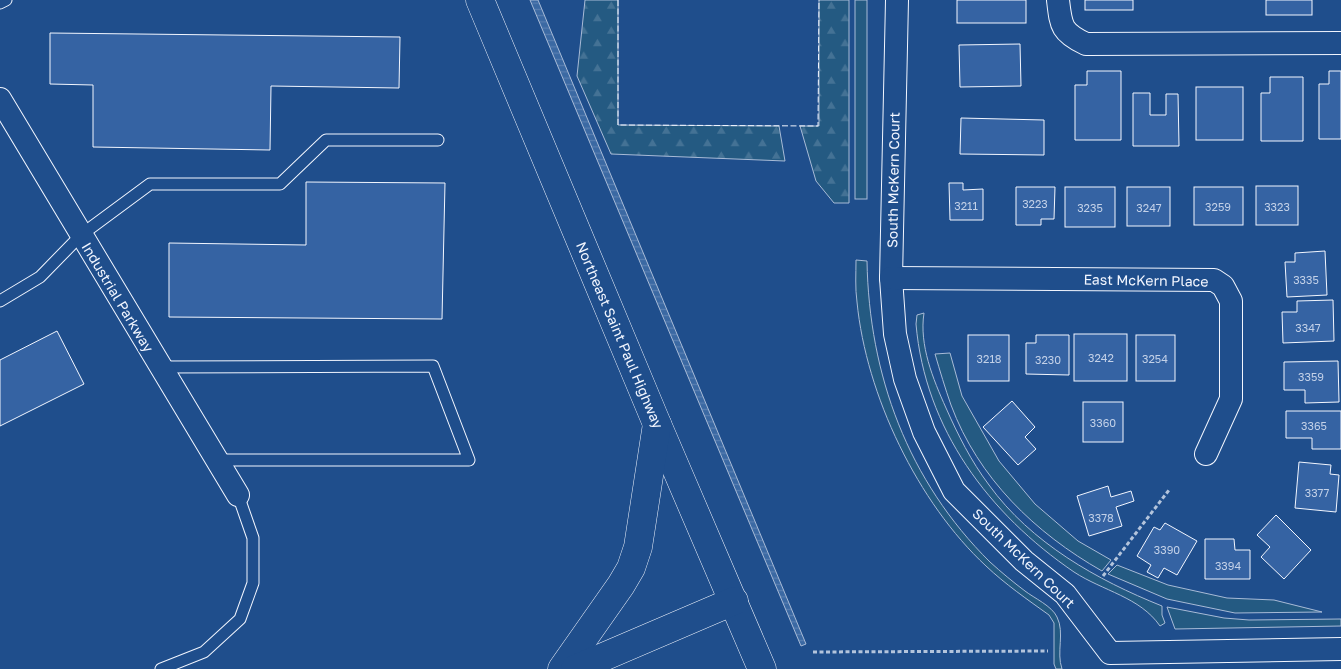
<svg xmlns="http://www.w3.org/2000/svg" width="1341" height="669" font-family="'Golos Text',sans-serif">
	<defs>
		<pattern id="forest-firs" width="22" height="20" patternUnits="userSpaceOnUse" patternTransform="scale(1.25)"><rect width="22" height="20" fill="#245a82"/><path d="M5 1l3.5 6h-7zM16 11l3.5 6h-7z" fill="#447295"/></pattern>
		<pattern id="water-rules" width="6" height="5" patternUnits="userSpaceOnUse" patternTransform="scale(1.25)"><rect width="6" height="5" fill="#3b69a3"/><path d="M0 2.5h6" fill="none" stroke="#587fb1"/></pattern>
	</defs>
	<rect width="100%" height="100%" fill="#1f4e8c"/>
	<g fill="#245a82" stroke="#a8bbd7">
		<rect x="855" y="0" width="12" height="199"/>
		<path d="M 856,260 L 867,261 C 869,375 908,481 990,562 C 1001,572 1013,582 1025,591 C 1034,598 1052,606 1057,617 C 1065,633 1056,652 1062,669 L 1056,669 L 1054,664 L 1054,623 L 1049,615 C 1028,600 1005,584 986,566 C 918,503 866,395 857,302 C 855,288 856,274 856,260 Z"/>
		<path d="M 924,313 C 919,345 933,379 946,408 C 958,435 971,461 989,485 C 1031,543 1097,580 1162,606 L 1162,615 L 1165,623 L 1160,626 C 1140,597 1103,591 1074,572 C 989,514 925,429 916,324 L 917,315 Z"/>
		<path d="M 950,353 L 962,396 L 999,461 L 1035,504 L 1078,541 L 1111,560 L 1102,571 C 1035,533 978,478 951,405 C 945,388 940,371 935,354 Z"/>
		<path d="M 1117,565 L 1168,585 L 1227,598 L 1274,600 L 1322,612 L 1235,613 L 1167,599 L 1108,574 Z"/>
		<path d="M 1167,607 L 1224,618 L 1249,620 L 1341,619 L 1341,626 L 1175,629 Z"/>
	</g>
	<g fill="url(#forest-firs)" stroke="#a8bbd7">
		<path d="M 585,0 L 618,0 L 618,125 L 779,126 L 785,161 L 611,154 L 577,76 Z"/>
		<path d="M 819,0 L 849,0 L 849,203 L 834,203 L 816,181 L 800,126 L 819,126 Z"/>
	</g>
	<path fill="url(#water-rules)" stroke="#a8bbd7" d="M 530,0 L 538,0 L 806,644 L 801,646 Z"/>
	<g fill="#3563a3" stroke="#f2f6ff">
		<rect x="957" y="0" width="69" height="23"/>
		<rect x="1085" y="0" width="48" height="10"/>
		<rect x="1266" y="0" width="46" height="15"/>
		<path d="M 50,33 L 400,37 L 399,88 L 271,86 L 270,150 L 93,147 L 93,85 L 50,84 Z"/>
		<path d="M 1020,44 L 1021,86 L 960,87 L 959,45 Z"/>
		<path d="M 1087,71 L 1121,71 L 1121,140 L 1075,140 L 1075,85 L 1087,85 Z"/>
		<path d="M 1329,71 L 1341,71 L 1341,139 L 1319,139 L 1319,84 L 1329,84 Z"/>
		<path d="M 1270,77 L 1303,77 L 1303,141 L 1261,141 L 1261,93 L 1270,93 Z"/>
		<rect x="1196" y="87" width="47" height="53"/>
		<path d="M 1133,93 L 1150,93 L 1150,115 L 1166,115 L 1166,94 L 1178,94 L 1179,146 L 1133,146 Z"/>
		<path d="M 961,118 L 1044,120 L 1044,155 L 960,154 Z"/>
		<path d="M 306,182 L 445,183 L 442,319 L 169,317 L 169,243 L 306,245 Z"/>
		<path d="M 949,183 L 963,183 L 963,190 L 983,189 L 983,220 L 950,220 Z"/>
		<rect x="1256" y="186" width="42" height="39"/>
		<path d="M 1016,187 L 1055,187 L 1054,219 L 1041,219 L 1041,225 L 1016,225 Z"/>
		<rect x="1065" y="187" width="50" height="40"/>
		<rect x="1127" y="187" width="43" height="39"/>
		<rect x="1194" y="187" width="49" height="38"/>
		<path d="M 1325,251 L 1327,295 L 1287,297 L 1285,262 L 1295,262 L 1295,253 Z"/>
		<path d="M 1333,300 L 1334,341 L 1283,343 L 1282,312 L 1297,312 L 1297,301 Z"/>
		<path d="M 57,331 L 84,384 L 0,426 L 0,360 Z"/>
		<rect x="1074" y="334" width="53" height="47"/>
		<rect x="968" y="335" width="41" height="46"/>
		<path d="M 1036,335 L 1069,335 L 1069,375 L 1026,374 L 1026,343 L 1036,343 Z"/>
		<rect x="1136" y="335" width="39" height="46"/>
		<path d="M 1338,361 L 1339,402 L 1305,403 L 1305,390 L 1284,390 L 1284,362 Z"/>
		<path d="M 1012,401 L 1035,427 L 1025,437 L 1036,449 L 1018,465 L 983,427 Z"/>
		<rect x="1083" y="402" width="40" height="40"/>
		<path d="M 1286,411 L 1341,411 L 1341,449 L 1312,449 L 1312,438 L 1286,438 Z"/>
		<path d="M 1299,462 L 1331,465 L 1330,474 L 1339,475 L 1336,512 L 1295,508 Z"/>
		<path d="M 1108,486 L 1111,497 L 1131,491 L 1134,501 L 1116,507 L 1122,526 L 1089,536 L 1077,496 Z"/>
		<path d="M 1276,515 L 1311,550 L 1284,579 L 1261,557 L 1270,547 L 1257,535 Z"/>
		<path d="M 1165,523 L 1197,541 L 1177,575 L 1164,568 L 1158,578 L 1147,572 L 1151,565 L 1137,556 L 1154,527 L 1160,530 Z"/>
		<path d="M 1205,539 L 1234,539 L 1235,550 L 1250,550 L 1250,579 L 1205,579 Z"/>
	</g>
	<g fill="none" stroke-linecap="round" stroke-linejoin="round">
		<defs>
			<g id="service">
				<path d="M 0,3 L 6,0"/>
				<path d="M 0,301 L 40,277 L 81,235 L 150,184 L 280,184 L 326,140 L 438,140"/>
				<path d="M 161,367 L 433,366 L 469,460 L 217,460"/>
				<path d="M 161,669 L 204,652 L 240,619 L 253,583 L 253,538 L 238,495"/>
			</g>
			<g id="minor">
				<path d="M 897,0 L 891,278 L 895,334 L 905,379 L 924,432 L 954,491 L 1024,561 L 1065,594 L 1110,653 L 1341,649"/>
				<path d="M 1058,0 C 1061,26 1061,32 1086,44 L 1341,43"/>
				<path d="M 0,99 L 238,495"/>
				<path d="M 891,278 L 1214,280 L 1223,286 L 1231,301 L 1231,399 L 1206,454"/>
			</g>
			<g id="trunk">
				<path d="M 480,0 L 657,424 L 762,669"/>
				<path d="M 562,669 L 621,585 L 631,568 L 638,547 L 657,424"/>
				<path d="M 575,669 L 734,601"/>
			</g>
		</defs>
		<use href="#service" stroke="#f2f6ff" stroke-width="13"/>
		<use href="#minor" stroke="#f2f6ff" stroke-width="24"/>
		<use href="#trunk" stroke="#f2f6ff" stroke-width="29"/>
		<g stroke="#b3c4dc" stroke-width="3" stroke-dasharray="4 2.5" stroke-linecap="butt">
			<path d="M 1103,576 L 1169,490"/>
			<path d="M 813,652 L 1048,651"/>
		</g>
		<use href="#service" stroke="#1f4e8c" stroke-width="11"/>
		<use href="#minor" stroke="#1f4e8c" stroke-width="22"/>
		<use href="#trunk" stroke="#1f4e8c" stroke-width="28"/>
		<path stroke="#f2f6ff" stroke-width="1" stroke-dasharray="6 2.5" stroke-linecap="butt" d="M 618,0 L 618,125 L 818,126 L 819,0"/>
	</g>
	<g text-anchor="middle" dominant-baseline="central" stroke-width="4" stroke-linejoin="round" paint-order="stroke">
		<g font-size="11" fill="#c3d1e8">
			<text x="1035" y="203">3223</text>
			<text x="966" y="205">3211</text>
			<text x="1218" y="206">3259</text>
			<text x="1277" y="206">3323</text>
			<text x="1090" y="207">3235</text>
			<text x="1149" y="207">3247</text>
			<text x="1306" y="279">3335</text>
			<text x="1308" y="327">3347</text>
			<text x="1101" y="357">3242</text>
			<text x="989" y="358">3218</text>
			<text x="1155" y="358">3254</text>
			<text x="1048" y="359">3230</text>
			<text x="1311" y="376">3359</text>
			<text x="1103" y="422">3360</text>
			<text x="1314" y="425">3365</text>
			<text x="1317" y="492">3377</text>
			<text x="1101" y="517">3378</text>
			<text x="1167" y="549">3390</text>
			<text x="1228" y="565">3394</text>
		</g>
		<g font-size="14" fill="#f2f6ff" stroke="#1f4e8c">
			<text transform="translate(893 180) rotate(-89)">South McKern Court</text>
			<text transform="translate(1146 280) rotate(1)">East McKern Place</text>
			<text transform="translate(118 297) rotate(59)">Industrial Parkway</text>
			<text transform="translate(620 335) rotate(67)">Northeast Saint Paul Highway</text>
			<text transform="translate(1024 558) rotate(44)">South McKern Court</text>
		</g>
	</g>
</svg>
